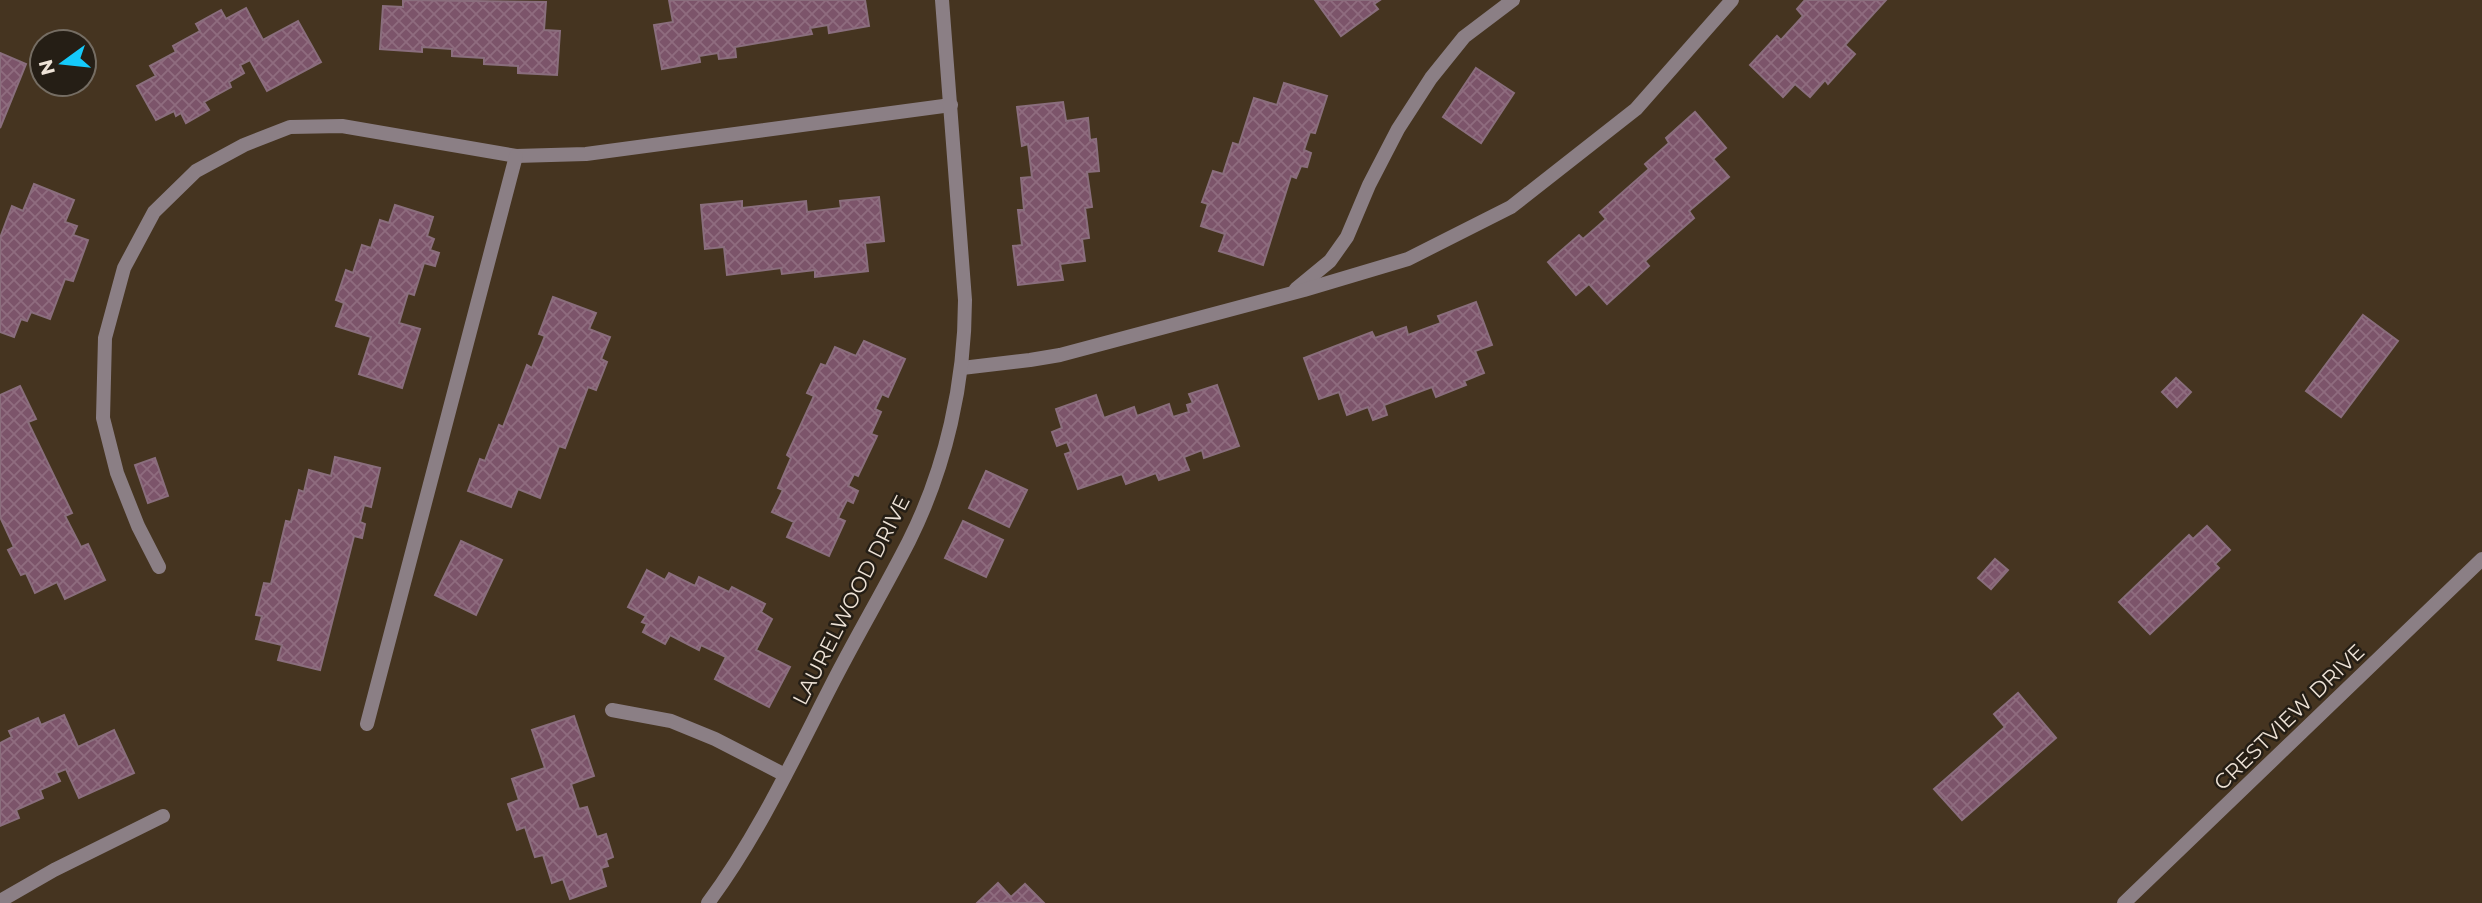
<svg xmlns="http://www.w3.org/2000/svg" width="2482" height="903" font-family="Montserrat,sans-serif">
	<defs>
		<pattern id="building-cross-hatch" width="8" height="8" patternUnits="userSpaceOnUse" patternTransform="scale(1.75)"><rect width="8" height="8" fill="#7c546a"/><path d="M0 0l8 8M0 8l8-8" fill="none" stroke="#8f6c7f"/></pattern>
	</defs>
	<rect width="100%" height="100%" fill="#453420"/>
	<g fill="url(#building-cross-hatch)" stroke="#8a6e7d" stroke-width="2">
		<path d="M 403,0 L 546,2 L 544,30 L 560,31 L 557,75 L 518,73 L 518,66 L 484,64 L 484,58 L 452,56 L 452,49 L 422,47 L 422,52 L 380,49 L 383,6 L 403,7 Z"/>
		<path d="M 669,0 L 865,0 L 869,26 L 829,33 L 828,25 L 810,28 L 812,34 L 735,47 L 736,57 L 719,59 L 718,53 L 699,56 L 700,62 L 662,69 L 654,25 L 673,22 Z"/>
		<path d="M 1315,0 L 1380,0 L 1374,4 L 1378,9 L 1341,36 Z"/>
		<path d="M 1805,0 L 1886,0 L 1845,45 L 1855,54 L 1828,84 L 1825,80 L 1810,97 L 1795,84 L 1783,97 L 1750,65 L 1777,36 L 1781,40 L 1803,16 L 1797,9 Z"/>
		<path d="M 246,8 L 263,40 L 298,21 L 321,62 L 267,91 L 250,60 L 240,65 L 244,73 L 229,82 L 231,87 L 204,102 L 209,110 L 186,123 L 181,113 L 176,116 L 174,111 L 156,120 L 137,86 L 156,76 L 150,66 L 176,52 L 173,46 L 200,31 L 196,24 L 221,10 L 226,19 Z"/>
		<path d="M 0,53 L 26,64 L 0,128 Z"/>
		<path d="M 1476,68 L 1514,93 L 1481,143 L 1443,117 Z"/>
		<path d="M 1284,83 L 1327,96 L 1315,133 L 1310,132 L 1304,150 L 1311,153 L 1307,167 L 1301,166 L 1296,178 L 1291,176 L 1263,265 L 1219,251 L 1225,234 L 1201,226 L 1208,204 L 1202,202 L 1213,171 L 1223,174 L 1233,143 L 1239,145 L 1254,98 L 1277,105 Z"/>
		<path d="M 1063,102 L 1066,121 L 1088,118 L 1090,140 L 1096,139 L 1099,171 L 1087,172 L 1092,207 L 1085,208 L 1089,238 L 1082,239 L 1085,261 L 1060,264 L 1063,280 L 1018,285 L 1013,246 L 1022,245 L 1018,210 L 1024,210 L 1021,178 L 1032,177 L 1028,144 L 1022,146 L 1017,107 Z"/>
		<path d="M 1695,112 L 1726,148 L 1713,159 L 1729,177 L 1689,211 L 1694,218 L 1645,261 L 1649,266 L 1607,304 L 1589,284 L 1576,295 L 1548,262 L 1579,235 L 1583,239 L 1606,219 L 1600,212 L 1649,169 L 1645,164 L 1669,143 L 1666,138 Z"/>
		<path d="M 34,184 L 74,200 L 65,222 L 77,226 L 73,235 L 88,240 L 73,281 L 65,279 L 50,319 L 31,312 L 27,321 L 21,319 L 14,337 L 0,332 L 0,238 L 12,206 L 23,211 Z"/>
		<path d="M 879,197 L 884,241 L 865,243 L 868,271 L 815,277 L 815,270 L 782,274 L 781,268 L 727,275 L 724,247 L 705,249 L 701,205 L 742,201 L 742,208 L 806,201 L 807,212 L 841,208 L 840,201 Z"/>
		<path d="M 395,205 L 433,217 L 427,236 L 434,239 L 430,250 L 439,253 L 435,266 L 424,263 L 414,295 L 408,293 L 399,323 L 420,329 L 402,388 L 359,374 L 371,337 L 336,326 L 344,303 L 336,300 L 346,270 L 353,273 L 362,245 L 371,248 L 380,220 L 389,223 Z"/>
		<path d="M 553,297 L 596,313 L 589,329 L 610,337 L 601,359 L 607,362 L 596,390 L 588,387 L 565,448 L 559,446 L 540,498 L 518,489 L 511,507 L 468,491 L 480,459 L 485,461 L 499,425 L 503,427 L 527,365 L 532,368 L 545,336 L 539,334 Z"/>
		<path d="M 1476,302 L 1492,345 L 1475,351 L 1484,373 L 1464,381 L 1466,385 L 1436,397 L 1432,387 L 1384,405 L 1387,415 L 1373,420 L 1368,407 L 1347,415 L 1339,392 L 1319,399 L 1304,358 L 1372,332 L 1375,338 L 1406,327 L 1408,335 L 1441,323 L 1438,316 Z"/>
		<path d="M 2363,315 L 2398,341 L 2341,417 L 2306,391 Z"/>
		<path d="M 864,341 L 905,359 L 888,397 L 882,394 L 875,409 L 881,412 L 871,434 L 877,436 L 858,476 L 854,474 L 848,486 L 858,491 L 853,503 L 847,500 L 838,518 L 845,521 L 829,556 L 787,537 L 794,522 L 772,512 L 783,490 L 778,488 L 791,458 L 787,455 L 814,396 L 807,393 L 821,364 L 826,366 L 835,347 L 856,356 Z"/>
		<path d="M 2176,378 L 2191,392 L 2177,407 L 2162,392 Z"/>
		<path d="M 1217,385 L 1239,446 L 1204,458 L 1202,450 L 1184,457 L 1189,470 L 1159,480 L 1156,473 L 1126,484 L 1122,474 L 1078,489 L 1065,454 L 1071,452 L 1067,442 L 1057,446 L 1052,432 L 1062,428 L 1056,409 L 1096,395 L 1104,418 L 1134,407 L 1137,416 L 1169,404 L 1173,417 L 1189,412 L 1187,405 L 1193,403 L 1189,394 Z"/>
		<path d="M 20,386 L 36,419 L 28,422 L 72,513 L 65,516 L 81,547 L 88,544 L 105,580 L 65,599 L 57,582 L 35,593 L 26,573 L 21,575 L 8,550 L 14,547 L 0,517 L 0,395 Z"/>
		<path d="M 335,457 L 380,468 L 371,507 L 364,505 L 360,522 L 365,524 L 362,538 L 354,536 L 320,670 L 278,660 L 282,645 L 256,639 L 262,616 L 256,615 L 264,583 L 271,584 L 286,521 L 291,522 L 299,490 L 304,492 L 309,470 L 331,476 Z"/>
		<path d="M 155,458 L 168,496 L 148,503 L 135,465 Z"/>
		<path d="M 986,471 L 1027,490 L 1009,527 L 969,508 Z"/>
		<path d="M 963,521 L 1003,540 L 986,577 L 945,558 Z"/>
		<path d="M 2207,526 L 2230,550 L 2215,564 L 2219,568 L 2150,634 L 2119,602 L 2189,535 L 2193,539 Z"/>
		<path d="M 461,541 L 502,560 L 476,615 L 435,595 Z"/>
		<path d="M 1995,559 L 2008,570 L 1991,589 L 1978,578 Z"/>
		<path d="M 647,570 L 665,580 L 669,573 L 695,586 L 699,577 L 729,592 L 732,587 L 765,604 L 761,612 L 772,619 L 756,650 L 790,667 L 769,707 L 715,679 L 726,657 L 701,645 L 699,650 L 670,635 L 665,644 L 643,632 L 647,624 L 642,622 L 646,616 L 628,607 Z"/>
		<path d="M 2018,693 L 2056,738 L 1962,820 L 1934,789 L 2005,727 L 1994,714 Z"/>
		<path d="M 64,715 L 78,747 L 114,730 L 134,773 L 79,798 L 66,769 L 56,773 L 60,781 L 40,790 L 43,798 L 16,810 L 19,818 L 0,826 L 0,743 L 12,737 L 9,731 L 38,718 L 41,725 Z"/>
		<path d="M 574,716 L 594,776 L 571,784 L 579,809 L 587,807 L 597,837 L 606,834 L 613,857 L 606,860 L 608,866 L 601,868 L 606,886 L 570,899 L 563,879 L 552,883 L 543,855 L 535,857 L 525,827 L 517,830 L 508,804 L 519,800 L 512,779 L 545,768 L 532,730 Z"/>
		<path d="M 998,883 L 1011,897 L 1025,884 L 1044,903 L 977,903 Z"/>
	</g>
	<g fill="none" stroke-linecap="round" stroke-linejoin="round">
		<g stroke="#8b7f85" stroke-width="14">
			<path d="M 1296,289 L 1330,261 L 1347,237 L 1369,185 L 1398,129 L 1431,78 L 1464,37 L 1513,0"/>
			<path d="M 962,368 L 1030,360 L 1060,355 L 1304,290 L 1408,259 L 1511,207 L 1636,109 L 1732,0"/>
			<path d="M 159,567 L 138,526 L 117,473 L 103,418 L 105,338 L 124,268 L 154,212 L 196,171 L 244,145 L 290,127 L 342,126 L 516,156 L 586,154 L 951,105"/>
			<path d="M 612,710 L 671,721 L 715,739 L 785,775"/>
			<path d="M 367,724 L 516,156"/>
			<path d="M 0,901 L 54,870 L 163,816"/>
		</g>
		<g stroke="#8b7f85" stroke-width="14">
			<path d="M 708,903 C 757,837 793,760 831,686 C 856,637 884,590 909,541 C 946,467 965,382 965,300 L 942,0"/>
			<path d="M 2124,903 L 2482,559"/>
		</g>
	</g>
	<g text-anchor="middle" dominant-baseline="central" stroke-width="5" stroke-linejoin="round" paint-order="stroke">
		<g font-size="21" fill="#eee3d7" stroke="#251e15">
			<text transform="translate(851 600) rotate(-63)">LAURELWOOD DRIVE</text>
			<text transform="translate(2289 717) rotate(-44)">CRESTVIEW DRIVE</text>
		</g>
	</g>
	<g transform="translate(63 63) rotate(255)"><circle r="33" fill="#251e15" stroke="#756d63" stroke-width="2"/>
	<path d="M0-5L12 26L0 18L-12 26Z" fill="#15cafb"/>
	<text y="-10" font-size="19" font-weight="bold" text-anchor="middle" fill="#eee3d7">N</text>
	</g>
</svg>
